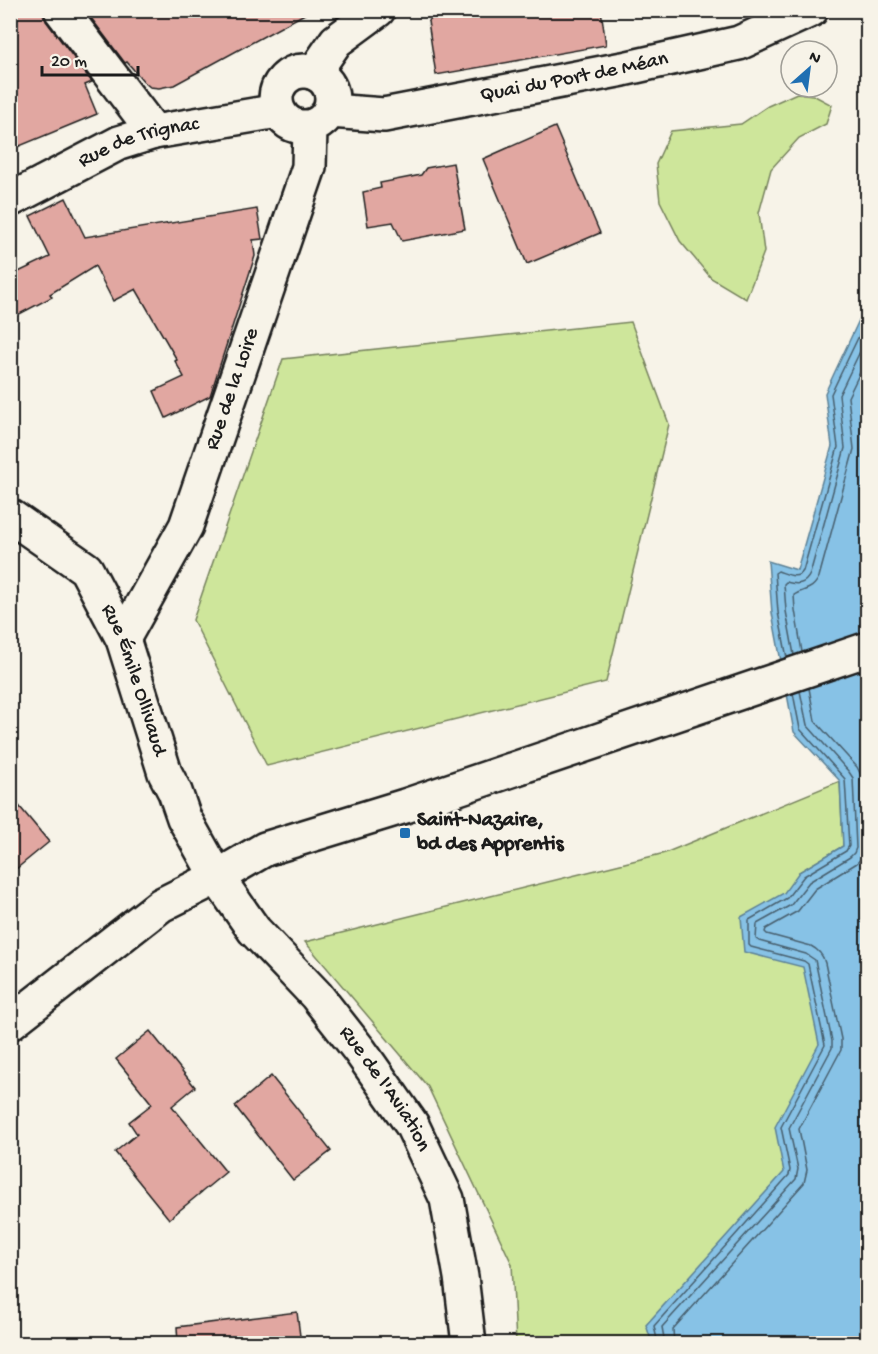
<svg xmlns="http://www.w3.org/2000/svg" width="878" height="1354" font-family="'Gochi Hand',sans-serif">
	<rect width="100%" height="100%" fill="#f7f3e8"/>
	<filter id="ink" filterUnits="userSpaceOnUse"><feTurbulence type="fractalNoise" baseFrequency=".0167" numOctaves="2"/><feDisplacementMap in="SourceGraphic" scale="12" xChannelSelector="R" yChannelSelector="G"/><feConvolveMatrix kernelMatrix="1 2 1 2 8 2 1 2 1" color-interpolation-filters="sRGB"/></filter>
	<g filter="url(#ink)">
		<g fill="#cee69b" stroke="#75815c" stroke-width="1.5">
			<path d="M 797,93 L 813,95 L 832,105 L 826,124 L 799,138 L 771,169 L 759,213 L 764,252 L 746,299 L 711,278 L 680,241 L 660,201 L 656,164 L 671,131 L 741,124 L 768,106 Z"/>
			<path d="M 631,322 L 669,424 L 606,682 L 267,766 L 193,620 L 283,359 Z"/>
			<path d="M 840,781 L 843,846 L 799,872 L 867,882 L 867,1343 L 516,1343 L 512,1264 L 428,1087 L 305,942 L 665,853 Z"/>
		</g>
		<path fill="#87c2e6" stroke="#5c8095" stroke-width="1.5" d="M 867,303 L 867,1343 L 652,1343 L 646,1325 L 784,1172 L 775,1127 L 819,1044 L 803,967 L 744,952 L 741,917 L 784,893 L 799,872 L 843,846 L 840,781 L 794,732 L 772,613 L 768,561 L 797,570 L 832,446 L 825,393 Z"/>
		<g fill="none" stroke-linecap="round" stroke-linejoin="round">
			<g stroke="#475e6d" stroke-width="1.5">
				<path d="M 802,652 L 795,610 L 794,595 C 804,588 812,592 819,577 L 854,449 L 848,397 L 868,356"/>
				<path d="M 794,655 L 786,611 L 784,584 L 786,582 C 797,585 805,585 810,574 L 845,448 L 839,395 L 868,335"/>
				<path d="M 787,658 L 778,612 L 775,573 L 778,571 C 787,574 797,580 803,571 L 838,447 L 831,394 L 868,317"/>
				<path d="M 658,1344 L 654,1326 L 789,1175 L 790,1170 L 781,1127 L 825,1045 L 808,964 L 804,961 L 751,947 L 749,945 L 749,920 L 787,898 L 804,876 L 846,851 L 849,846 L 845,779 L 800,729 L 793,693"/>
				<path d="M 665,1344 L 662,1327 L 796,1179 L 798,1169 L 789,1128 L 832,1048 L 832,1041 L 815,960 L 806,954 L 759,941 L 756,939 L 757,924 L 791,905 L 809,882 L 850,857 L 854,853 L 856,848 L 853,778 L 849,772 L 807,725 L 800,691"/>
				<path d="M 674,1344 L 673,1329 L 804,1183 L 807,1170 L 799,1129 L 841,1050 L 841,1039 L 825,963 C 823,955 819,950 811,946 L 767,934 L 765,932 L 766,929 L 798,911 L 815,889 L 857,863 L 863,856 L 865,850 L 861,775 L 857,767 L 815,721 L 809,688"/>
			</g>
		</g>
		<g fill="#e1a7a1" stroke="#1c1c1c" stroke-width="1.5">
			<path d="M 10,10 L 43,10 L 46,21 L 92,82 L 85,85 L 97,114 L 10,150 Z"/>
			<path d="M 85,10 L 312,10 L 174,85 L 159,88 L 150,87 L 145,83 L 127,62 L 125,63 Z"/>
			<path d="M 443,10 L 601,10 L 606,45 L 436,75 L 428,21 Z"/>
			<path d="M 555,127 L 600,233 L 527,264 L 483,159 Z"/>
			<path d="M 453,163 L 465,229 L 402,241 L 393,222 L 368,226 L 363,192 L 381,188 L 380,183 L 421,175 L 426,168 Z"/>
			<path d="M 66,198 L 85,237 L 257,209 L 262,239 L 253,240 L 255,256 L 210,396 L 166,418 L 154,391 L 184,377 L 175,361 L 177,360 L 136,289 L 113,301 L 95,266 L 50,294 L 52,297 L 10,319 L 10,276 L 50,257 L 30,216 Z"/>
			<path d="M 10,795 L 49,842 L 10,874 Z"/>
			<path d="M 150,1031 L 195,1087 L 172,1106 L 226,1172 L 169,1219 L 115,1152 L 137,1134 L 129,1122 L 152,1104 L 116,1059 Z"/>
			<path d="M 271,1076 L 331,1151 L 293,1180 L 235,1106 Z"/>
			<path d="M 297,1312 L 301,1344 L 178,1344 L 177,1327 Z"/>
		</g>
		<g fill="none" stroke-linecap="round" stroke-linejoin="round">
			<defs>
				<g id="minor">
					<path d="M 61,10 L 154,132"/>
					<circle cx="304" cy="99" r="28"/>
					<path d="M 314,73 L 336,41 L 378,10"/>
					<path id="s1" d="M 330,111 L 384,115 L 623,69 L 739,43 L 811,10"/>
					<path id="s2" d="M 10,200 L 119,143 L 154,132 L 278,111"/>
					<path id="s3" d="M 10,516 L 86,569 L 123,639 L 165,773 L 175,792 L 184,818 L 217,877 L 254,930 L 316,995 L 360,1051 L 412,1125 L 447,1199 L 461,1277 L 469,1344"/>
					<path id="s4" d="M 123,639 L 186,526 L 309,167 L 310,128"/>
				</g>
				<path id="major" d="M 10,1023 L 161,905 L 217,877 L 265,849 L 405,806 L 868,649"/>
			</defs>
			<use href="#minor" stroke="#1c1c1c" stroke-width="38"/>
			<use href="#major" stroke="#1c1c1c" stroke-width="38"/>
			<use href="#minor" stroke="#f7f3e8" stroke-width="33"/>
			<use href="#major" stroke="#f7f3e8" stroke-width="33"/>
		</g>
	</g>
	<rect fill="#1f6fb2" stroke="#f7f3e8" stroke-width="2" x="399" y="827" width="12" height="12" rx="3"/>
	<g text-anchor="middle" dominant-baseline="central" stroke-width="4.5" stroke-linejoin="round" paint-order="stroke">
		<g font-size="21" fill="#1c1c1c" stroke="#f7f3e8">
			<text stroke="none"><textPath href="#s1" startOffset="248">Quai du Port de Méan</textPath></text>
			<text stroke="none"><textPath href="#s2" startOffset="142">Rue de Trignac</textPath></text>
			<text stroke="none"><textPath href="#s4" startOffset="274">Rue de la Loire</textPath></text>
			<text stroke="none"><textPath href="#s3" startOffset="214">Rue Émile Ollivaud</textPath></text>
			<text stroke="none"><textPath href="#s3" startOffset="700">Rue de l'Aviation</textPath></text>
		</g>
		<g font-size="21" font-weight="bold" fill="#1c1c1c" stroke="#f7f3e8" text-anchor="start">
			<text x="417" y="821">Saint-Nazaire,<tspan x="417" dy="24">bd des Apprentis</tspan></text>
		</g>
	</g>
	<rect width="878" height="1354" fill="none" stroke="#f7f3e8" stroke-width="36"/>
	<rect x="18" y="18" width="842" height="1318" fill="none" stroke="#1c1c1c" stroke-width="2" filter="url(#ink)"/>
	<g transform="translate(809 69) rotate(28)"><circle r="28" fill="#f7f3e8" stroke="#9f9d96" stroke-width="1.5"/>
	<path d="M0-4.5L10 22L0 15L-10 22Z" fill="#1f6fb2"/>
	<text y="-9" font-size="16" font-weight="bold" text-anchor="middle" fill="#1c1c1c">N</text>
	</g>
	<path d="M42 66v9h96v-9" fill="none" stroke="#1c1c1c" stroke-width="3"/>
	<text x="51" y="66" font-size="18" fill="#1c1c1c" stroke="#f7f3e8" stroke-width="4.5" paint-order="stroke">20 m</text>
</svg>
